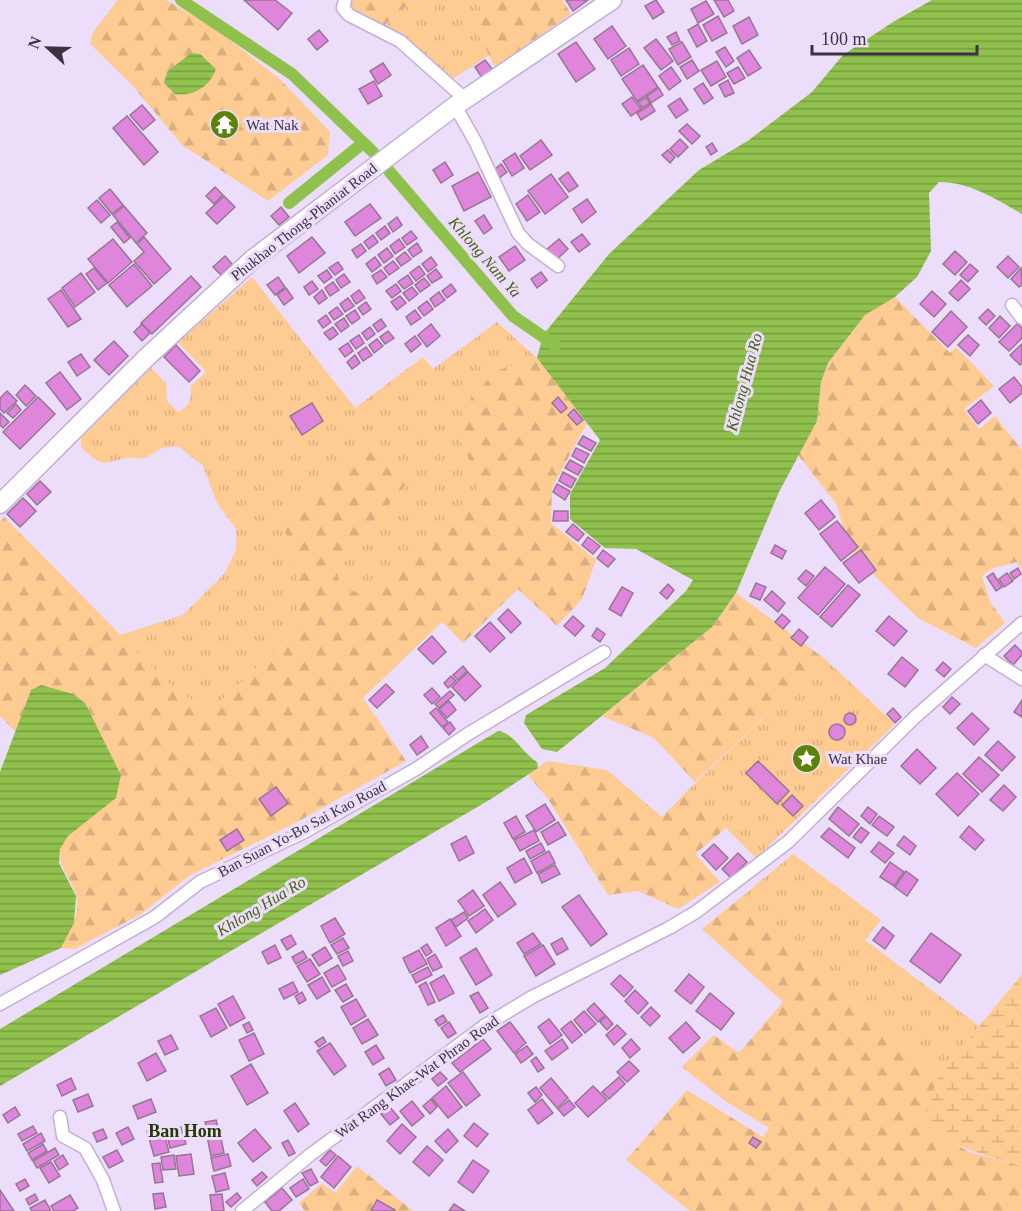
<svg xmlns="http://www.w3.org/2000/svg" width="1022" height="1211" font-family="Georgia,serif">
	<defs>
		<pattern id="grass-tufts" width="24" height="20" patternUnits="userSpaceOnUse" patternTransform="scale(1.5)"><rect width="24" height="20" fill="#fecb93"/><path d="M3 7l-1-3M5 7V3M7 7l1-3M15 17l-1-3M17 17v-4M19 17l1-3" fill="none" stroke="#daaf80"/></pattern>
		<pattern id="forest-firs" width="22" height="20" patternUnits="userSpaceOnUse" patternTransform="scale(1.5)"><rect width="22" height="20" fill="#fecb93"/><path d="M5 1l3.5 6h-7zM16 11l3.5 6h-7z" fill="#daaf80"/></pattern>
		<pattern id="wetland-marsh" width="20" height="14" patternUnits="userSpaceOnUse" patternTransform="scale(1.5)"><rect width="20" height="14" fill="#fecb93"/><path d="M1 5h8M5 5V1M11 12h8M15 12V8" fill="none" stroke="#daaf80"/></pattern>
		<pattern id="water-rules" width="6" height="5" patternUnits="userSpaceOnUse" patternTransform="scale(1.5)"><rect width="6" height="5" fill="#91c14d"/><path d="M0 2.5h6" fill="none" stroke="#779d42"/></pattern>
	</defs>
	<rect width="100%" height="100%" fill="#ecddfb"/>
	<g fill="url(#grass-tufts)">
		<path d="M 414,0 L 488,0 L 489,7 L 475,28 L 489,55 L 451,80 L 421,51 L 384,27 Z"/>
		<path d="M 252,277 L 355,408 L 423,357 L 433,369 L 497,322 L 537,358 L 495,371 L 459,437 L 476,476 L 476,504 L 366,597 L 341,587 L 335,565 L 405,486 L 281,519 L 299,575 L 296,631 L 212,709 L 178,693 L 120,635 L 183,615 L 225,573 L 236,550 L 236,529 L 217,503 L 203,466 L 178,446 L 162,448 L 143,459 C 111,452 110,478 81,447 L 81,438 L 151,368 L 166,383 L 167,401 L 178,412 C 190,406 191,400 191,386 L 206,372 L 178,342 Z"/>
		<path d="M 825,659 L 895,724 L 756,858 L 688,790 Z"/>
		<path d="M 793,854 L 881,920 L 865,940 L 979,1026 L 939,1075 L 734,903 Z"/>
	</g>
	<g fill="url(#forest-firs)">
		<path d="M 118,0 L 166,0 L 213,27 L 281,80 L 330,132 L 328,155 L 268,201 L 182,145 L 133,86 L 90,44 L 93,32 Z"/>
		<path d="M 351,0 L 414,0 L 384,26 L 355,11 L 350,5 Z"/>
		<path d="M 488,0 L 562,0 L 571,14 L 495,67 L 475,28 L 489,7 Z"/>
		<path d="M 895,297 L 950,353 L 956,347 L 994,386 L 964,409 L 979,429 L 995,416 L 1022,450 L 1022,570 L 1017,562 L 993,568 L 982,576 L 990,601 L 1005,623 L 976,648 L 918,618 L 850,552 L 837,505 L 798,455 L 817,421 L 821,382 L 828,363 L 865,315 Z"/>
		<path d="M 537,358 L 587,423 L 552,488 L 551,523 L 596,560 L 582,599 L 557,626 L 518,589 L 463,643 L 442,622 L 363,698 L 406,761 L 299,821 L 189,876 L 141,914 L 75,949 L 61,948 C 69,933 81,914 76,895 C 70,873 48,859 68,836 C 80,821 101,810 116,798 L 31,690 L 16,732 L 0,716 L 0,521 L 4,517 L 178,693 L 212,709 L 296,631 L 299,575 L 281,519 L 363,449 L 379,446 L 396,460 L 405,486 L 335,565 L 341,587 L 366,596 L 476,504 L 476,476 L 459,437 L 462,410 L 495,371 Z"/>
		<path d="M 736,593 L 825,659 L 695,782 L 654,738 L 602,716 L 712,627 Z"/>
		<path d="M 547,761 L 607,770 L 662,817 L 688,790 L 726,828 L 695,854 L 720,882 L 678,909 L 638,891 L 608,895 L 548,799 L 528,775 Z"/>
		<path d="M 734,903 L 939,1075 L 923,1124 L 969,1152 L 1022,1166 L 1022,1211 L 690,1211 L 626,1160 L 687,1090 L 763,1137 L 769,1128 L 725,1101 L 682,1067 L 714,1035 L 739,1053 L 783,1002 L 702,929 Z"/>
		<path d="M 357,1166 L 413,1211 L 305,1211 L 299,1203 L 322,1183 L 335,1193 Z"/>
	</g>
	<path fill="url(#wetland-marsh)" d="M 1022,974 L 1022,1166 C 985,1156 954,1147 922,1124 L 939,1075 Z"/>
	<g fill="url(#water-rules)">
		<path d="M 932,0 L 1022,0 L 1022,214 C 996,199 970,182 939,182 L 929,193 L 931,251 L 917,277 L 895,297 L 865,315 L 828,363 L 821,382 L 817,421 L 779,492 L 736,593 L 712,627 L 557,752 L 542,749 L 524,723 L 526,715 L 605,668 L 686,591 L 693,580 L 636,549 L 605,548 L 570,519 L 570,494 L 600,440 L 537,358 L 543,335 L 609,254 L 699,170 L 749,140 L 812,92 L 843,55 L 893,22 Z"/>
		<path d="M 191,53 L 200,54 L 216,69 C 209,88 193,96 175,94 L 164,83 L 167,72 Z"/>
		<path d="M 41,685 L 73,694 L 85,703 L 121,775 L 116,798 L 68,836 L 60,849 L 59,863 L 76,896 L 74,923 L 61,948 L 0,975 L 0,772 L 31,690 Z"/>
		<path d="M 498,731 C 513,732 523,754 537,762 L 538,768 L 491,799 L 0,1086 L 0,1029 Z"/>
	</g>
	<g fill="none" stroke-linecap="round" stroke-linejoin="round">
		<g stroke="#91c14d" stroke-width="12">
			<path d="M 181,0 L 292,74 L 373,152"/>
			<path d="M 389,171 L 513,316 L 555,345"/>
			<path d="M 289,203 L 363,143"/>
		</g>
	</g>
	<g fill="#df85db" stroke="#957793" stroke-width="1.5">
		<path d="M 244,0 L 275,0 L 292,13 L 278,30 Z"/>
		<path d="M 566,0 L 588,0 L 573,11 Z"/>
		<path d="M 656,0 L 664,12 L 653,19 L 645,6 Z"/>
		<path d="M 714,0 L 728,0 L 734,11 L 724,17 Z"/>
		<path d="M 706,1 L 714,14 L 698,23 L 691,9 Z"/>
		<path d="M 718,16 L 727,33 L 712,41 L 703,25 Z"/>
		<path d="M 749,17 L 758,35 L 742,44 L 733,26 Z"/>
		<path d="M 698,24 L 707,41 L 697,47 L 688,30 Z"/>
		<path d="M 612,26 L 626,46 L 608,59 L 594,39 Z"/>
		<path d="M 319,30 L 328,41 L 317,50 L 308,39 Z"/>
		<path d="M 676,32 L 680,41 L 672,45 L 667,37 Z"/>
		<path d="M 656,39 L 673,61 L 661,70 L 644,48 Z"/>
		<path d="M 576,42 L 595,69 L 576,82 L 558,54 Z"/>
		<path d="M 682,42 L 691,57 L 678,65 L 669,49 Z"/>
		<path d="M 725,47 L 734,61 L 726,67 L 716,52 Z"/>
		<path d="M 629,48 L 639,64 L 621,76 L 611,60 Z"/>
		<path d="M 749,50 L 761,68 L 748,76 L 737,58 Z"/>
		<path d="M 485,60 L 493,70 L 482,78 L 475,67 Z"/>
		<path d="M 692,60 L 699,71 L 687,79 L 680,67 Z"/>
		<path d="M 717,61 L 726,77 L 711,86 L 701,70 Z"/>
		<path d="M 383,63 L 391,75 L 378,84 L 370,71 Z"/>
		<path d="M 643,65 L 658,87 L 637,101 L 622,79 Z"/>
		<path d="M 671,67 L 681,81 L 669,90 L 659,76 Z"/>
		<path d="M 738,67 L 745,78 L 734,84 L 727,73 Z"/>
		<path d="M 728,80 L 734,93 L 725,97 L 719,85 Z"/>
		<path d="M 374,81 L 382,96 L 368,104 L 359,89 Z"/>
		<path d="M 703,83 L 713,98 L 704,104 L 694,89 Z"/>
		<path d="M 659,88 L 663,95 L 651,103 L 647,96 Z"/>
		<path d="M 632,97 L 641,109 L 631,116 L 622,104 Z"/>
		<path d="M 646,97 L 650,103 L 642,108 L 638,102 Z"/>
		<path d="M 680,98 L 688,110 L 676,118 L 668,106 Z"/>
		<path d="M 651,104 L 655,111 L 641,120 L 637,113 Z"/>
		<path d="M 142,105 L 155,120 L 143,130 L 130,115 Z"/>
		<path d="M 229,113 L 237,123 L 221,137 L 212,127 Z"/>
		<path d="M 127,116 L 158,152 L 144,165 L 113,128 Z"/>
		<path d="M 687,124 L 700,136 L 692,144 L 679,131 Z"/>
		<path d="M 680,139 L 688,147 L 678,157 L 670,149 Z"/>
		<path d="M 541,140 L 552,155 L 530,170 L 520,156 Z"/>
		<path d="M 712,143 L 717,151 L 711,155 L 706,147 Z"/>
		<path d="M 668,150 L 675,157 L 670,163 L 662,155 Z"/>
		<path d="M 515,153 L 524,168 L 512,176 L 503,161 Z"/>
		<path d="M 445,162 L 453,175 L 441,183 L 433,170 Z"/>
		<path d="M 501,164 L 507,172 L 499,178 L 494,170 Z"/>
		<path d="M 478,172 L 491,197 L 464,211 L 452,186 Z"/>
		<path d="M 568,172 L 578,186 L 569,192 L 559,179 Z"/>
		<path d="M 551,174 L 568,197 L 545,214 L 528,191 Z"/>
		<path d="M 215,187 L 223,195 L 214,204 L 206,196 Z"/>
		<path d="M 110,189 L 123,205 L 112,214 L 99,198 Z"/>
		<path d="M 528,195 L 540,212 L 527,221 L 516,204 Z"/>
		<path d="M 224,196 L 235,207 L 217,224 L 206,213 Z"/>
		<path d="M 587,199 L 596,212 L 582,223 L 573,209 Z"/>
		<path d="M 97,200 L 110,215 L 101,223 L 88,208 Z"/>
		<path d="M 370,204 L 381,218 L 355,236 L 345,222 Z"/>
		<path d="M 124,206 L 147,233 L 136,243 L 113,215 Z"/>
		<path d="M 281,207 L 289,217 L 279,225 L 271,216 Z"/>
		<path d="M 484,215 L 492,228 L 484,234 L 475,221 Z"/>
		<path d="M 397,217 L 402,225 L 393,232 L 388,224 Z"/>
		<path d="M 117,222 L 130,238 L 124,243 L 111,227 Z"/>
		<path d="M 385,226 L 390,233 L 381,240 L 376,233 Z"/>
		<path d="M 411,231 L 417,238 L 407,245 L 402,238 Z"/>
		<path d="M 582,234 L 590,244 L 579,252 L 571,242 Z"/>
		<path d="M 373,235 L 378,242 L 369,249 L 364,242 Z"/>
		<path d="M 144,237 L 171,269 L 154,284 L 134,261 L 144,252 L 137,244 Z"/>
		<path d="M 312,237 L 325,253 L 299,273 L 287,256 Z"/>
		<path d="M 113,239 L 132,262 L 108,283 L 88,259 Z"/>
		<path d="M 399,239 L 405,247 L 395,254 L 390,246 Z"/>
		<path d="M 559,239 L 568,249 L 556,260 L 547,249 Z"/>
		<path d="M 417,243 L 422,251 L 413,257 L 408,250 Z"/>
		<path d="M 361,244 L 366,251 L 357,258 L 352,250 Z"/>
		<path d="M 515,246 L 525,260 L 509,271 L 499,257 Z"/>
		<path d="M 387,248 L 393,256 L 384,263 L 378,255 Z"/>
		<path d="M 955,251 L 967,262 L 955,275 L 943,264 Z"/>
		<path d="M 405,252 L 411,259 L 401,266 L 396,259 Z"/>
		<path d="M 225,256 L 232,264 L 221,275 L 213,267 Z"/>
		<path d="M 1008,256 L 1019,267 L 1008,278 L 997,267 Z"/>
		<path d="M 375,257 L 381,265 L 372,272 L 366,264 Z"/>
		<path d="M 431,257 L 437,265 L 428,272 L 422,264 Z"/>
		<path d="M 393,261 L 399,268 L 389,275 L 384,268 Z"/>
		<path d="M 338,262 L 343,269 L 335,275 L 329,268 Z"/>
		<path d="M 134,264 L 152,286 L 127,307 L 109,285 Z"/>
		<path d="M 970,264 L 978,271 L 968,282 L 960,275 Z"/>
		<path d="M 419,266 L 425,274 L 416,281 L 410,273 Z"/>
		<path d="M 94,268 L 107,283 L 98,290 L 86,274 Z"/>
		<path d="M 1021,268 L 1022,285 L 1019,287 L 1011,279 Z"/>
		<path d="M 436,269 L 442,277 L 432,283 L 427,276 Z"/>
		<path d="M 327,270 L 332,277 L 324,283 L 318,276 Z"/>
		<path d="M 381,270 L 387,277 L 377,284 L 372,276 Z"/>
		<path d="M 541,272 L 547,280 L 537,288 L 531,279 Z"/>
		<path d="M 81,273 L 95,292 L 75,307 L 62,288 Z"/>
		<path d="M 344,274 L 350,282 L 341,288 L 336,280 Z"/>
		<path d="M 408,275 L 413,283 L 404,289 L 398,282 Z"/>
		<path d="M 191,276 L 201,287 L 152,334 L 141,323 Z"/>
		<path d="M 278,277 L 285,287 L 275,295 L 267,285 Z"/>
		<path d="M 424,278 L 430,285 L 420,292 L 415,285 Z"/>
		<path d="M 961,280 L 970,289 L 958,301 L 949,293 Z"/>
		<path d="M 312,281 L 318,289 L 309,295 L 304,287 Z"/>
		<path d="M 333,282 L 339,290 L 330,296 L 325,288 Z"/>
		<path d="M 396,284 L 401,291 L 392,298 L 386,291 Z"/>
		<path d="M 451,284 L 456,291 L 447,298 L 442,291 Z"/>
		<path d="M 412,287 L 418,294 L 409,301 L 403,293 Z"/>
		<path d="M 286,288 L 293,298 L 284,305 L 277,295 Z"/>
		<path d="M 61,290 L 81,319 L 68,327 L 48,299 Z"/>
		<path d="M 322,290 L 327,298 L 319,304 L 314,297 Z"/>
		<path d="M 359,290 L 365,298 L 356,304 L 351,296 Z"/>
		<path d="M 932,291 L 946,304 L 934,317 L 920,304 Z"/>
		<path d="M 439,292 L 445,300 L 435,307 L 430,299 Z"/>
		<path d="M 400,296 L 406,303 L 397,310 L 391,302 Z"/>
		<path d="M 348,298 L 354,306 L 345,312 L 340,304 Z"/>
		<path d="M 427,301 L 433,309 L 424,316 L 418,308 Z"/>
		<path d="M 366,302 L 371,309 L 363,315 L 358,308 Z"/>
		<path d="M 337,307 L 343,314 L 334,320 L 329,313 Z"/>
		<path d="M 988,309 L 995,316 L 986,325 L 979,318 Z"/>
		<path d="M 355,310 L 360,318 L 352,324 L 346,316 Z"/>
		<path d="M 415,310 L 421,318 L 411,325 L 406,317 Z"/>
		<path d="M 951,311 L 967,327 L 948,347 L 932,332 Z"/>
		<path d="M 326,315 L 331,322 L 323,328 L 318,321 Z"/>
		<path d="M 1000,316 L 1010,326 L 999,338 L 989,328 Z"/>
		<path d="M 344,318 L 349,326 L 341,332 L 335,324 Z"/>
		<path d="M 381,319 L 386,326 L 378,332 L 373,325 Z"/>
		<path d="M 142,324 L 150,333 L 142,341 L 134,332 Z"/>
		<path d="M 431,324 L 440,336 L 427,347 L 418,335 Z"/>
		<path d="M 1017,324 L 1022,328 L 1022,338 L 1009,351 L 999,342 Z"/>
		<path d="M 333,327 L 338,334 L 330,340 L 324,333 Z"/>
		<path d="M 370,327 L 375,334 L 367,340 L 362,333 Z"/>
		<path d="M 388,331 L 394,338 L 385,344 L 380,337 Z"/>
		<path d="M 359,335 L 364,343 L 356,349 L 350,341 Z"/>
		<path d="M 968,335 L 979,345 L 970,356 L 958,345 Z"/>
		<path d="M 415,336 L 421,344 L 411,352 L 405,344 Z"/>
		<path d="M 377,339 L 383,346 L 374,353 L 369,345 Z"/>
		<path d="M 114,341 L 128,356 L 109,375 L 94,360 Z"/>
		<path d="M 348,343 L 353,351 L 345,357 L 339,349 Z"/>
		<path d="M 1022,344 L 1022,363 L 1020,365 L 1010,355 Z"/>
		<path d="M 176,345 L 200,371 L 189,382 L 164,357 Z"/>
		<path d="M 366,347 L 372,355 L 363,361 L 358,353 Z"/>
		<path d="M 81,354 L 90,367 L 77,376 L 68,362 Z"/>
		<path d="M 355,355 L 360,363 L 352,369 L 347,362 Z"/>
		<path d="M 60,372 L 81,399 L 67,410 L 46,383 Z"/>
		<path d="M 1014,377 L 1022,387 L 1022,393 L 1010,403 L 999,389 Z"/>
		<path d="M 25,385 L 36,396 L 26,406 L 16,395 Z"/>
		<path d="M 7,391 L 17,401 L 4,413 L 0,409 L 0,398 Z"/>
		<path d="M 38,397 L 55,414 L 20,449 L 3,432 Z"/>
		<path d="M 558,397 L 567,408 L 561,413 L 552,403 Z"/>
		<path d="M 981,400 L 991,413 L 978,424 L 968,411 Z"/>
		<path d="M 312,403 L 323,421 L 302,435 L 290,416 Z"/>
		<path d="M 16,404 L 21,410 L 13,418 L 7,413 Z"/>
		<path d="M 574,409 L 583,420 L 577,425 L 568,415 Z"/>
		<path d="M 0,413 L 9,422 L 3,428 L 0,425 Z"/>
		<path d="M 583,436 L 596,443 L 591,451 L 578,444 Z"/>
		<path d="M 576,448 L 589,454 L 584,463 L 572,456 Z"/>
		<path d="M 570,460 L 583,467 L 578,475 L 565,468 Z"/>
		<path d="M 563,472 L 576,479 L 571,488 L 559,481 Z"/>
		<path d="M 40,481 L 51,492 L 37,505 L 27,494 Z"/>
		<path d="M 557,484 L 570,491 L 565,500 L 553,492 Z"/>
		<path d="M 23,498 L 36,511 L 20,527 L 7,514 Z"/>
		<path d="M 821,500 L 835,517 L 819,530 L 805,513 Z"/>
		<path d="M 554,511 L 568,511 L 568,521 L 553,521 Z"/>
		<path d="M 837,521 L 858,547 L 841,561 L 820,534 Z"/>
		<path d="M 573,524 L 584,534 L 578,541 L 566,532 Z"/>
		<path d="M 588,537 L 600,546 L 593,554 L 582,545 Z"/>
		<path d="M 775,545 L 786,551 L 782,559 L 771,553 Z"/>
		<path d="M 603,550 L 615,559 L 608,567 L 597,558 Z"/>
		<path d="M 861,550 L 876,570 L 859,583 L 843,563 Z"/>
		<path d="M 825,567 L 845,584 L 818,615 L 798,598 Z"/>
		<path d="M 1018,568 L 1021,574 L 1014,579 L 1010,573 Z"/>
		<path d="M 806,570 L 814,576 L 806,586 L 798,579 Z"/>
		<path d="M 993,573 L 1002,587 L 996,591 L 987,577 Z"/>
		<path d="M 1007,573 L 1013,581 L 1004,587 L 999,579 Z"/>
		<path d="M 756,583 L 766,587 L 760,600 L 750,596 Z"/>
		<path d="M 668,584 L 674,590 L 667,599 L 660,593 Z"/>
		<path d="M 848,585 L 860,595 L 832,627 L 820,617 Z"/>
		<path d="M 622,587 L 633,593 L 621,616 L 609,609 Z"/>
		<path d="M 772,591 L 785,603 L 778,612 L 764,600 Z"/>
		<path d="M 508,609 L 521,623 L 511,633 L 498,619 Z"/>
		<path d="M 782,614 L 790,621 L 783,629 L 775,622 Z"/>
		<path d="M 573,616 L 584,626 L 575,636 L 564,626 Z"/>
		<path d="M 889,616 L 907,631 L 894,646 L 876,631 Z"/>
		<path d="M 490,622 L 505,638 L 490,652 L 475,636 Z"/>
		<path d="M 597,628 L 605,634 L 600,642 L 592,636 Z"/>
		<path d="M 799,629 L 808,637 L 801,646 L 791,638 Z"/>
		<path d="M 432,636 L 446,652 L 433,664 L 418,649 Z"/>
		<path d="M 1015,645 L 1022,652 L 1022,655 L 1013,665 L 1004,656 Z"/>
		<path d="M 902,657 L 918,670 L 905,687 L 888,674 Z"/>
		<path d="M 943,662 L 951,669 L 944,677 L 936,670 Z"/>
		<path d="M 463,666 L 467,671 L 458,680 L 453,675 Z"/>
		<path d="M 468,672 L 481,686 L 465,701 L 452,687 Z"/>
		<path d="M 451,676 L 456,681 L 448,688 L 444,683 Z"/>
		<path d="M 386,684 L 394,692 L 377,708 L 369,700 Z"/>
		<path d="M 432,688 L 440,697 L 432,704 L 424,695 Z"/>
		<path d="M 450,691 L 454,695 L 439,708 L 435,704 Z"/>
		<path d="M 952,697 L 960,704 L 950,714 L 943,707 Z"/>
		<path d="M 1022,700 L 1022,717 L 1014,712 Z"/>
		<path d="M 449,701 L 456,710 L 447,718 L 439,709 Z"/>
		<path d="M 436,708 L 448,722 L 442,727 L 430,713 Z"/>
		<path d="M 893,708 L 901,717 L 895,723 L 887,714 Z"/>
		<path d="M 972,713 L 989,729 L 974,745 L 957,728 Z"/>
		<circle cx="850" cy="719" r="6"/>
		<path d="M 450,722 L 455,729 L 449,735 L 443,728 Z"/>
		<circle cx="837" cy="732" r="8"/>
		<path d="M 421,736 L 428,747 L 417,755 L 410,745 Z"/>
		<path d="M 998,741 L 1015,757 L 1002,771 L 985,755 Z"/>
		<path d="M 806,749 L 818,760 L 807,771 L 796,760 Z"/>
		<path d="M 917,749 L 936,768 L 920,784 L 901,766 Z"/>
		<path d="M 979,757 L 999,775 L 982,792 L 963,774 Z"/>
		<path d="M 758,761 L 789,791 L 777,804 L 746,773 Z"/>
		<path d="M 957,773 L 979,794 L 958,816 L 936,794 Z"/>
		<path d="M 1004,785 L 1016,797 L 1003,811 L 990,800 Z"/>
		<path d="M 276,787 L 288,803 L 271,816 L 259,799 Z"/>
		<path d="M 792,795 L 803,806 L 793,816 L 782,805 Z"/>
		<path d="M 545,804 L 555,820 L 536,832 L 526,816 Z"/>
		<path d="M 838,807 L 859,824 L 849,836 L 829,819 Z"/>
		<path d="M 868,807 L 877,814 L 870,824 L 861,816 Z"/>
		<path d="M 516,816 L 525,832 L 513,839 L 504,823 Z"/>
		<path d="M 879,816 L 894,827 L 887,836 L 872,825 Z"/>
		<path d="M 558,822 L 566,835 L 548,845 L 541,832 Z"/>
		<path d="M 969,826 L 984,840 L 975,850 L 960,837 Z"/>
		<path d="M 861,827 L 869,833 L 861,843 L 853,837 Z"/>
		<path d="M 829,828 L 855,848 L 848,858 L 821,837 Z"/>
		<path d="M 237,829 L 244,840 L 227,851 L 220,840 Z"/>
		<path d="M 534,830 L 539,841 L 520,851 L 514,840 Z"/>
		<path d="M 466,836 L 474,853 L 459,861 L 451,844 Z"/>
		<path d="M 904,836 L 916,846 L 910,855 L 897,845 Z"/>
		<path d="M 879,842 L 894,853 L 885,863 L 871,852 Z"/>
		<path d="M 541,843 L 545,851 L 530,859 L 526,851 Z"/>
		<path d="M 714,844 L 728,858 L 716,870 L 702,855 Z"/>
		<path d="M 549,851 L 555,863 L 537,873 L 531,861 Z"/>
		<path d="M 738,853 L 747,862 L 731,878 L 722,869 Z"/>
		<path d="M 524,858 L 532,873 L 515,883 L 507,868 Z"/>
		<path d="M 890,862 L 904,872 L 894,886 L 880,877 Z"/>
		<path d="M 555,865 L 560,874 L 542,883 L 538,874 Z"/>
		<path d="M 906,871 L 918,880 L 907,896 L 895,887 Z"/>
		<path d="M 500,882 L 516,904 L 498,917 L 483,895 Z"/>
		<path d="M 473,890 L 484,906 L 469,916 L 458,901 Z"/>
		<path d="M 579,895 L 607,934 L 591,946 L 562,907 Z"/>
		<path d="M 485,909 L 493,920 L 476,933 L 468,921 Z"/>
		<path d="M 464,912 L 468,918 L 456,927 L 451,920 Z"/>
		<path d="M 335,918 L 345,934 L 330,943 L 321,926 Z"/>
		<path d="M 450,919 L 461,936 L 446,946 L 436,928 Z"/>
		<path d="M 883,927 L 894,936 L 885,949 L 873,940 Z"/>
		<path d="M 533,933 L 541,944 L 524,954 L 517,943 Z"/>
		<path d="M 931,933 L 961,955 L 940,983 L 910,961 Z"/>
		<path d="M 291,935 L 296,944 L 287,950 L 281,940 Z"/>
		<path d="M 343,938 L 349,948 L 337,954 L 331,945 Z"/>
		<path d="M 562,938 L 568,949 L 557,955 L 551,944 Z"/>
		<path d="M 427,944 L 432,952 L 426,956 L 421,948 Z"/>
		<path d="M 275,945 L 281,958 L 268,964 L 262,952 Z"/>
		<path d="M 543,945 L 555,964 L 536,976 L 524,956 Z"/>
		<path d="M 325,947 L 332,958 L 319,966 L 312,955 Z"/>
		<path d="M 476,948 L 492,975 L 476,985 L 460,958 Z"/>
		<path d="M 419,950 L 427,964 L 410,973 L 403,958 Z"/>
		<path d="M 303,951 L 307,958 L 296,964 L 292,957 Z"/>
		<path d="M 348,951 L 353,961 L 343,966 L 338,956 Z"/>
		<path d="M 435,954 L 442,967 L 433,971 L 427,959 Z"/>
		<path d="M 310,959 L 320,974 L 307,982 L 297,966 Z"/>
		<path d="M 338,965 L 346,979 L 332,987 L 324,973 Z"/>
		<path d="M 428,967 L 432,975 L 416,983 L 412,975 Z"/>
		<path d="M 689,974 L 704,987 L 691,1004 L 675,991 Z"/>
		<path d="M 444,975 L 454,993 L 439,1001 L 430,983 Z"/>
		<path d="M 620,975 L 633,987 L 624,997 L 611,984 Z"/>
		<path d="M 322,977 L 330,991 L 317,999 L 308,985 Z"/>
		<path d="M 293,982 L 298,992 L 284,999 L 279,989 Z"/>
		<path d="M 426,982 L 435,1002 L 428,1005 L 419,986 Z"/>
		<path d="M 346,984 L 353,996 L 343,1002 L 335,990 Z"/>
		<path d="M 635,990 L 648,1003 L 638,1014 L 625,1001 Z"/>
		<path d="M 302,992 L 306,1000 L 299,1004 L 295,996 Z"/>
		<path d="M 478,992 L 488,1008 L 480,1013 L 470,996 Z"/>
		<path d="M 710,993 L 734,1013 L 721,1030 L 696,1011 Z"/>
		<path d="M 233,996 L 245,1018 L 230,1026 L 218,1004 Z"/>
		<path d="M 356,999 L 366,1016 L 351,1025 L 341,1007 Z"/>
		<path d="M 594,1003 L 605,1015 L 598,1022 L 587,1010 Z"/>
		<path d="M 651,1007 L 660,1016 L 650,1026 L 641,1017 Z"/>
		<path d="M 216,1008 L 227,1028 L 211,1037 L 200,1016 Z"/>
		<path d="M 584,1011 L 596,1024 L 585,1033 L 574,1020 Z"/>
		<path d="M 443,1015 L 447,1021 L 439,1026 L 435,1020 Z"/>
		<path d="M 606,1016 L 613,1024 L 607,1030 L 600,1022 Z"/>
		<path d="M 368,1019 L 378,1035 L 362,1044 L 353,1028 Z"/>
		<path d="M 549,1019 L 562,1035 L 550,1044 L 538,1027 Z"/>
		<path d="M 571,1021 L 582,1035 L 572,1043 L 561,1029 Z"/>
		<path d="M 249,1022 L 253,1030 L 247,1033 L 243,1025 Z"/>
		<path d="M 449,1022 L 456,1033 L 448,1038 L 441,1028 Z"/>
		<path d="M 510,1022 L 526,1043 L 514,1053 L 497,1031 Z"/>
		<path d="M 686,1022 L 700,1038 L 683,1053 L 669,1038 Z"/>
		<path d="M 617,1025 L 626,1034 L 614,1045 L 606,1035 Z"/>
		<path d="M 254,1033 L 264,1054 L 249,1061 L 239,1040 Z"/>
		<path d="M 171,1035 L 178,1049 L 165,1055 L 158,1041 Z"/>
		<path d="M 323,1037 L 326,1042 L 319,1047 L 315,1042 Z"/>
		<path d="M 483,1039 L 491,1049 L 460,1072 L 452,1063 Z"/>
		<path d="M 562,1039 L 568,1048 L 552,1060 L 545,1051 Z"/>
		<path d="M 631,1039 L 640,1049 L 630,1058 L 622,1048 Z"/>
		<path d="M 330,1043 L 346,1066 L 334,1075 L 317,1051 Z"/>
		<path d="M 376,1045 L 384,1058 L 373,1065 L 365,1052 Z"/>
		<path d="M 527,1046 L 533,1054 L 521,1063 L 515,1054 Z"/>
		<path d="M 156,1053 L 166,1071 L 147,1081 L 138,1063 Z"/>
		<path d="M 536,1057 L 544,1068 L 538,1072 L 531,1061 Z"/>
		<path d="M 629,1061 L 639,1071 L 627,1082 L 617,1072 Z"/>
		<path d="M 251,1064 L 268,1093 L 247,1105 L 231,1076 Z"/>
		<path d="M 389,1068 L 396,1080 L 386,1086 L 379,1074 Z"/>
		<path d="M 440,1072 L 447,1079 L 438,1086 L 432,1079 Z"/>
		<path d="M 463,1072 L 480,1095 L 466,1106 L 448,1083 Z"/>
		<path d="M 619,1077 L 625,1084 L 609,1099 L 602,1092 Z"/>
		<path d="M 71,1078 L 76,1089 L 62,1096 L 57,1085 Z"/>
		<path d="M 551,1078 L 568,1098 L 557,1108 L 540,1088 Z"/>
		<path d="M 446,1086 L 462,1107 L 448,1118 L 432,1098 Z"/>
		<path d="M 593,1086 L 607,1100 L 588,1117 L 575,1103 Z"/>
		<path d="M 536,1087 L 542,1095 L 535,1102 L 528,1093 Z"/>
		<path d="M 88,1094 L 93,1106 L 78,1112 L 73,1100 Z"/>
		<path d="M 151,1099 L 156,1112 L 138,1119 L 133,1106 Z"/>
		<path d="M 431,1099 L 437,1107 L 430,1114 L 423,1106 Z"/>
		<path d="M 542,1099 L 553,1113 L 538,1124 L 528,1110 Z"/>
		<path d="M 569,1100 L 575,1107 L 564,1116 L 558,1109 Z"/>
		<path d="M 412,1101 L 424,1116 L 412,1126 L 400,1111 Z"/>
		<path d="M 295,1103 L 309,1124 L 298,1132 L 284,1111 Z"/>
		<path d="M 15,1107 L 20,1115 L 8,1123 L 3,1115 Z"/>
		<path d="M 390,1107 L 399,1118 L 390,1125 L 381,1114 Z"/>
		<path d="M 216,1120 L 218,1127 L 207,1129 L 205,1122 Z"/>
		<path d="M 474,1123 L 488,1134 L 477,1147 L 464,1136 Z"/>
		<path d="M 402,1124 L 416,1137 L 400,1154 L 387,1141 Z"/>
		<path d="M 33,1126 L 37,1133 L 22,1141 L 18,1134 Z"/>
		<path d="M 128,1127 L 134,1139 L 122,1145 L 116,1133 Z"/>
		<path d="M 162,1127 L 169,1152 L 154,1156 L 147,1131 Z"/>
		<path d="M 181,1127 L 186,1144 L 170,1148 L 166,1132 Z"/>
		<path d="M 219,1128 L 224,1153 L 211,1156 L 206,1131 Z"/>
		<path d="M 103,1129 L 107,1138 L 97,1142 L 93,1133 Z"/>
		<path d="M 255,1129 L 271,1148 L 253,1162 L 238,1143 Z"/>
		<path d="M 448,1129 L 458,1141 L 446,1153 L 435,1141 Z"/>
		<path d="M 41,1133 L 45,1141 L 27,1151 L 23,1144 Z"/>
		<path d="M 753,1137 L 761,1142 L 756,1148 L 749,1143 Z"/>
		<path d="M 288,1140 L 295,1153 L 289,1156 L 282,1143 Z"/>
		<path d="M 43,1144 L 47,1151 L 32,1160 L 28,1153 Z"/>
		<path d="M 427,1146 L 443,1160 L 429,1176 L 413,1162 Z"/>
		<path d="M 55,1148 L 59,1155 L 37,1168 L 33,1161 Z"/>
		<path d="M 117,1150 L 123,1161 L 109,1168 L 103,1157 Z"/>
		<path d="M 330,1150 L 336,1155 L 326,1166 L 320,1161 Z"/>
		<path d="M 191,1154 L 194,1174 L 179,1176 L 176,1156 Z"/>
		<path d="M 228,1154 L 231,1166 L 214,1171 L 211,1158 Z"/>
		<path d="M 63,1155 L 68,1164 L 59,1170 L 54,1161 Z"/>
		<path d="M 174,1155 L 176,1169 L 163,1170 L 161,1157 Z"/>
		<path d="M 338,1156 L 351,1167 L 334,1188 L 321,1177 Z"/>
		<path d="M 473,1160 L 489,1171 L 473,1193 L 458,1182 Z"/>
		<path d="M 51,1162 L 60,1176 L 49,1183 L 40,1168 Z"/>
		<path d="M 160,1163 L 163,1182 L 155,1183 L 152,1164 Z"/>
		<path d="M 311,1169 L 318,1182 L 310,1186 L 302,1173 Z"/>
		<path d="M 262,1172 L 267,1177 L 257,1186 L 252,1180 Z"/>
		<path d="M 225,1173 L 229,1189 L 216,1192 L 212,1176 Z"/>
		<path d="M 25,1179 L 29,1186 L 20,1191 L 16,1184 Z"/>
		<path d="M 303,1179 L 309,1189 L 296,1197 L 290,1188 Z"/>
		<path d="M 282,1188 L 292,1200 L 279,1211 L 272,1211 L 265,1202 Z"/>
		<path d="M 0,1190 L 14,1211 L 0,1211 Z"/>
		<path d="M 163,1193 L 166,1207 L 155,1209 L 153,1194 Z"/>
		<path d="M 237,1193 L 241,1198 L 231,1207 L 226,1202 Z"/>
		<path d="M 35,1194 L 38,1200 L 29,1205 L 26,1199 Z"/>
		<path d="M 222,1194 L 224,1211 L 212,1211 L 210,1195 Z"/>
		<path d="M 70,1195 L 78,1208 L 73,1211 L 54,1211 L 51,1206 Z"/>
		<path d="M 45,1200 L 51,1211 L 32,1211 L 30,1208 Z"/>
		<path d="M 377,1200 L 395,1210 L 394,1211 L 371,1211 Z"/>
		<path d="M 454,1204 L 465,1211 L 449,1211 Z"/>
	</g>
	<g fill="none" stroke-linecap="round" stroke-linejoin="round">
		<defs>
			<g id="street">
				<path d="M 345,0 L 343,8 L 349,15 L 400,41 L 465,99"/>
				<path d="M 455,106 L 475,141 L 518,233 L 528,244 L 558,266"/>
				<path d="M 1012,305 L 1022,318"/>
				<path d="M 984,655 L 1022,679"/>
				<path d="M 0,1004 L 155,917 L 200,882 L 304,832 L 416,769 L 468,734 L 604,652"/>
				<path d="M 60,1117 L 63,1136 L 85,1148 L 103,1180 L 114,1211"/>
				<path d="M 242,1211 L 310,1155 L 484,1026 L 532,997 L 669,928 L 696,912 L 788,842 L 915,717 L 1022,623"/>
			</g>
			<path id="secondary" d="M 0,504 L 146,358 L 253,259 L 455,106 L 612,0"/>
		</defs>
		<use href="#street" stroke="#c3b0d4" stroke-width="15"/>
		<use href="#secondary" stroke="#c3b0d4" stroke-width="21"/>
		<use href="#street" stroke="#fff" stroke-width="12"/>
		<use href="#secondary" stroke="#fff" stroke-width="18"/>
	</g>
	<defs>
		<symbol id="temple-disc" viewBox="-11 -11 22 22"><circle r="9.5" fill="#5b830a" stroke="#ecddfb"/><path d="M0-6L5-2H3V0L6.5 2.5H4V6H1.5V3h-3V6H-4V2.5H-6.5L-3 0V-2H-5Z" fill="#fff"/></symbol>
		<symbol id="sight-disc" viewBox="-11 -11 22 22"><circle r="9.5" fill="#5b830a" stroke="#ecddfb"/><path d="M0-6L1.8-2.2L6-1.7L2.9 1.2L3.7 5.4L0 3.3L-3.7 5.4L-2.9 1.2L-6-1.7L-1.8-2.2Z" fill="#fff"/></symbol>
	</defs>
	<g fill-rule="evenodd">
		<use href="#temple-disc" x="208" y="108" width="33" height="33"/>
		<use href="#sight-disc" x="790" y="742" width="33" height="33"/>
	</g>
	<g text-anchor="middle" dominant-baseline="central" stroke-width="6" stroke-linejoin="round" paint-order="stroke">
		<g font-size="15" fill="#3a3241" stroke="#ecddfb" text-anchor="start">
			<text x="246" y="125">Wat Nak</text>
			<text x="828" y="759">Wat Khae</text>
		</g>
		<g font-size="15" fill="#3a3241" stroke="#ecddfb">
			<text transform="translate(304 222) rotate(-38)">Phukhao Thong-Phaniat Road</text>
			<text transform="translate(302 829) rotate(-28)">Ban Suan Yo-Bo Sai Kao Road</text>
			<text transform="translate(417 1077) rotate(-36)">Wat Rang Khae-Wat Phrao Road</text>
		</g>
		<g font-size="16" font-style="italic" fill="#456313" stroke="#ecddfb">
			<text transform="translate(485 257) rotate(49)">Khlong Nam Ya</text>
			<text transform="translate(744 382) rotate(-75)">Khlong Hua Ro</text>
			<text transform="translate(261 906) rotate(-31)">Khlong Hua Ro</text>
		</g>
		<g font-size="18" font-weight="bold" fill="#243802" stroke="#ecddfb">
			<text x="185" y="1131">Ban Hom</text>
		</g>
	</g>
	<g transform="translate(48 48) rotate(292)" stroke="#ecddfb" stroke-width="4.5" paint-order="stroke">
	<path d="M0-4.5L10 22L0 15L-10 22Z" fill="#3a3241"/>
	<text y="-9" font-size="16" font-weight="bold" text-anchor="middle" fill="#3a3241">N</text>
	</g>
	<path d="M812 45v9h165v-9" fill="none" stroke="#3a3241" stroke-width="3"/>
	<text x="821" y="45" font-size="18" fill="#3a3241" stroke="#ecddfb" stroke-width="4.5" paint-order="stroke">100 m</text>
</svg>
